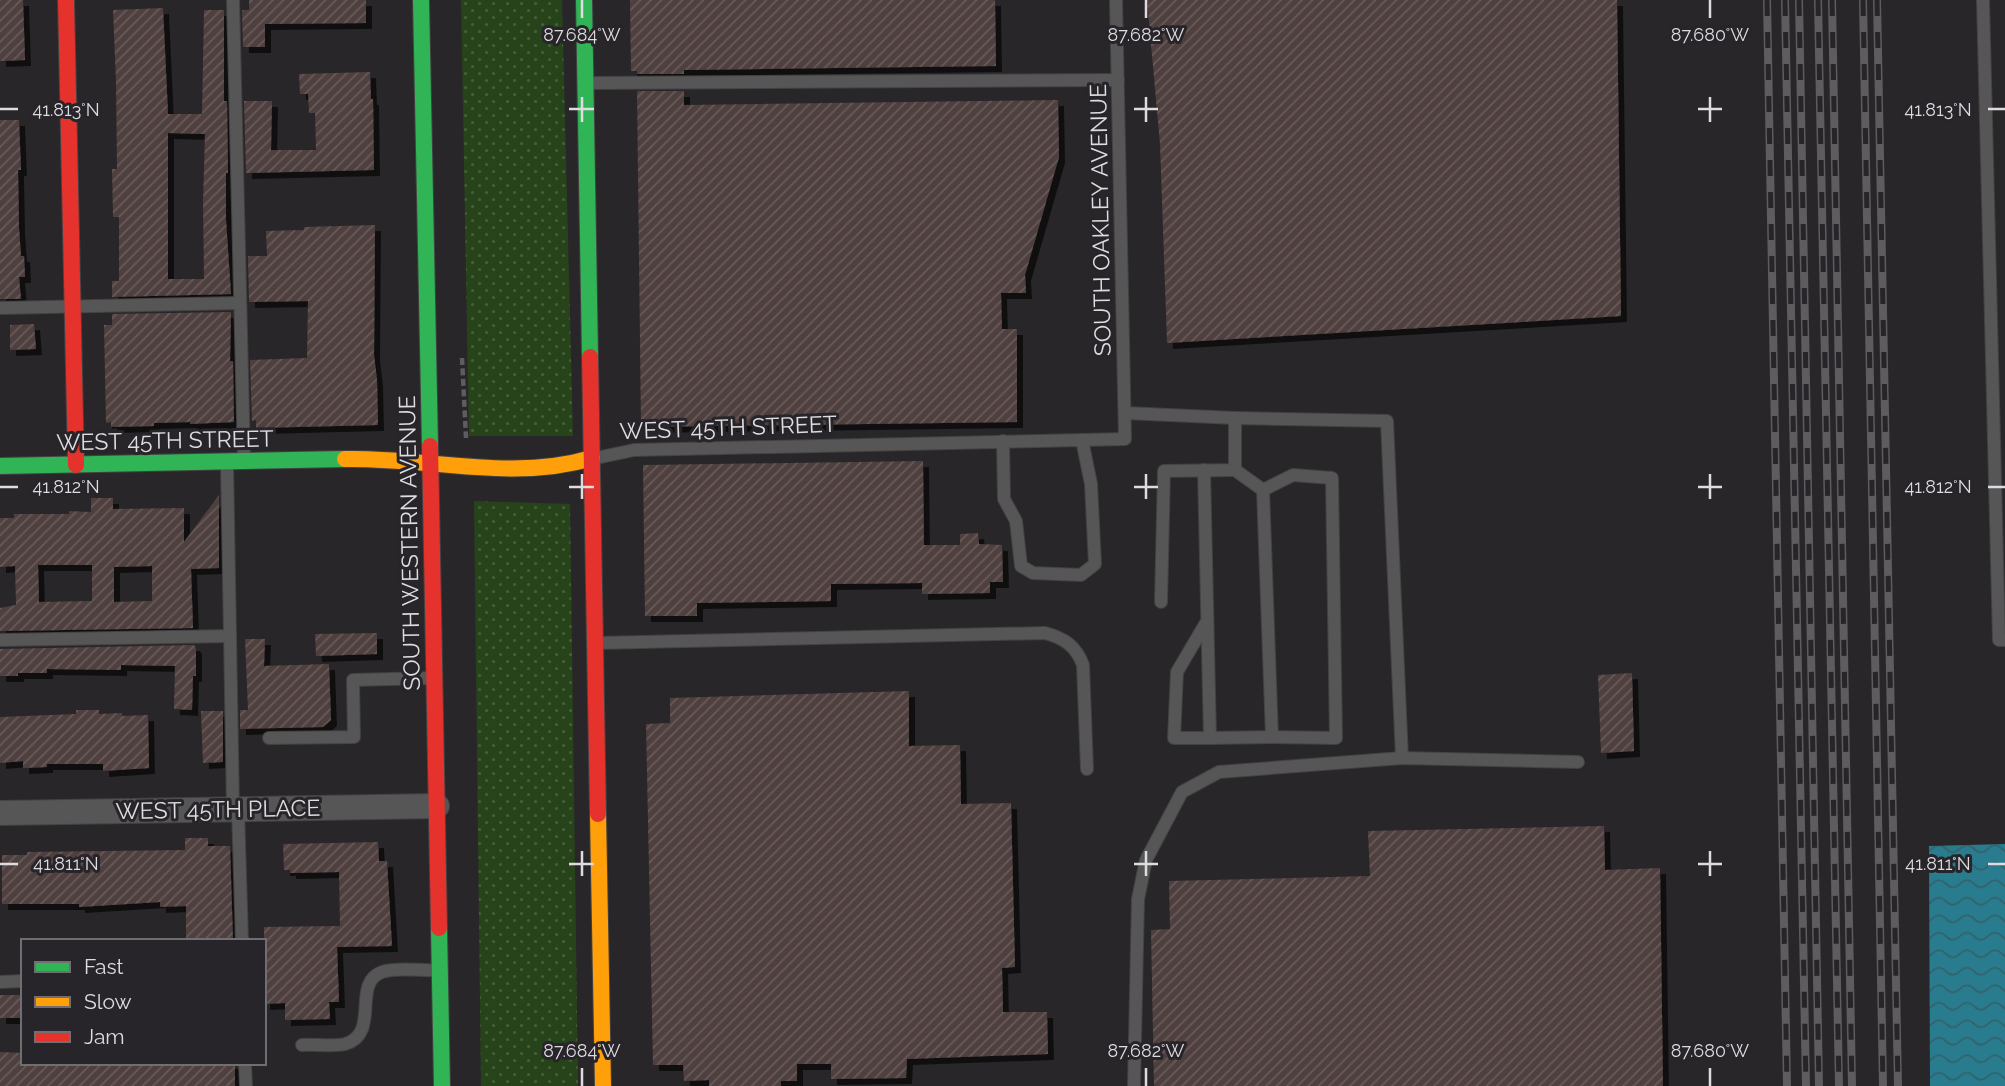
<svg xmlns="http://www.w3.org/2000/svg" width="2005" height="1086" font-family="Raleway,sans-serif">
	<defs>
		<pattern id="grass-dots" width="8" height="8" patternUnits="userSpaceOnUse" patternTransform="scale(1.75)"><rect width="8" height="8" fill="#27431a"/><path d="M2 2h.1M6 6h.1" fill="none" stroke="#465e3b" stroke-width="1.8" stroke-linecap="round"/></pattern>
		<pattern id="water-waves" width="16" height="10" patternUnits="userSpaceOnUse" patternTransform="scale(1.75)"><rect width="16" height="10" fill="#287c8e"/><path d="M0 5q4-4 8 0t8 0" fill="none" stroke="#34626c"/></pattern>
		<pattern id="building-hatch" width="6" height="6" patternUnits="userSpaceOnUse" patternTransform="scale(1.75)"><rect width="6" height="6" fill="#503f3f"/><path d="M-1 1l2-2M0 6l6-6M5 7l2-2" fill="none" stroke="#695a5a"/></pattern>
		<filter id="shadow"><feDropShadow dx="6" dy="6" stdDeviation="0" flood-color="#0009"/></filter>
	</defs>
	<rect width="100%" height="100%" fill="#282629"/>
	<g fill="url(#grass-dots)">
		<path d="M 461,0 L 562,0 L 573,436 L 469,436 Z"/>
		<path d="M 474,501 L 570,504 L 578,1086 L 481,1086 Z"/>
	</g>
	<path fill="url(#water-waves)" d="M 2005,844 L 2005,1086 L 1930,1086 L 1929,846 Z"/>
	<g fill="url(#building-hatch)" fill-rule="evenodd" filter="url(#shadow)">
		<path d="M 0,0 L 23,0 L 25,60 L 0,61 Z"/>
		<path d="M 249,0 L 366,0 L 366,23 L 265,24 L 265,47 L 243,47 L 242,10 L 249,10 Z"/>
		<path d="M 630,0 L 995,0 L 996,66 L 684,70 L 684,74 L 637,74 L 637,71 L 631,71 Z"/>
		<path d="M 1147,0 L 1617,0 L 1621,316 L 1167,343 L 1160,144 Z"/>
		<path d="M 163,8 L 168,114 L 202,114 L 204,10 L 224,10 L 224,101 L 227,101 L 228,173 L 226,173 L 226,220 L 231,294 L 112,297 L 112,281 L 119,281 L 119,217 L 113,217 L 112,169 L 117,169 L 116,82 L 113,10 ZM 168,133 L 205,134 L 203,203 L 204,279 L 168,279 Z"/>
		<path d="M 370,72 L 371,99 L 373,99 L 374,170 L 246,173 L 244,101 L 272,101 L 271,150 L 316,150 L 315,113 L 309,113 L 308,94 L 300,94 L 299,74 Z"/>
		<path d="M 637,91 L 684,91 L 684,105 L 1058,100 L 1059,157 L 1025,275 L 1026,293 L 1001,293 L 1002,329 L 1017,329 L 1017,422 L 641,427 Z"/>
		<path d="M 0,120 L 19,120 L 21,170 L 18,170 L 19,228 L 21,256 L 24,256 L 25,277 L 19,277 L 21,299 L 0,299 Z"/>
		<path d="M 375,225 L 374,355 L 377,380 L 378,425 L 256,428 L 256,420 L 252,421 L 250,360 L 307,358 L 308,301 L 249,302 L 248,256 L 267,256 L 266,231 L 304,230 L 304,227 Z"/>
		<path d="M 231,312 L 230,361 L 233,361 L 234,422 L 190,424 L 190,422 L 154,423 L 154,426 L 111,427 L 111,422 L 106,423 L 104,325 L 112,325 L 112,314 Z"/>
		<path d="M 34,324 L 36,349 L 10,350 L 10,325 Z"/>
		<path d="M 923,461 L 924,545 L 960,545 L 960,534 L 978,533 L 979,544 L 1002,545 L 1003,582 L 990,582 L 990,593 L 922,594 L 922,583 L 831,584 L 831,601 L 697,603 L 697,616 L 645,616 L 643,465 Z"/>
		<path d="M 219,495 L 219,568 L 191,569 L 193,628 L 0,631 L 0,608 L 16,605 L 15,566 L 0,567 L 0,518 L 14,518 L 14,514 L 69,514 L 69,511 L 91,512 L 91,498 L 113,498 L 113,509 L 184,508 L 184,542 ZM 38,565 L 92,565 L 92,601 L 39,602 ZM 152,566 L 152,601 L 114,602 L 114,567 Z"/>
		<path d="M 377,633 L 377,654 L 316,656 L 315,634 Z"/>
		<path d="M 245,639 L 265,639 L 264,666 L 329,664 L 331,720 L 323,727 L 240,729 L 240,710 L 248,710 Z"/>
		<path d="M 194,645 L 196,648 L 196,676 L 193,676 L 192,710 L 174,709 L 175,666 L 121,665 L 121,670 L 47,669 L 47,673 L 18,673 L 18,676 L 0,676 L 0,649 Z"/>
		<path d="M 1632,673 L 1634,751 L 1601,753 L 1598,675 Z"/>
		<path d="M 909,691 L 909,746 L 960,745 L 961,804 L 1011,803 L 1015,967 L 1002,968 L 1003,1012 L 1047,1012 L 1048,1054 L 907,1059 L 906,1078 L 831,1079 L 831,1064 L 797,1064 L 797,1081 L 781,1081 L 781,1086 L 709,1086 L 709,1080 L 684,1081 L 683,1065 L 653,1065 L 646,724 L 670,723 L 670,698 Z"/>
		<path d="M 76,710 L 99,710 L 99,714 L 122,713 L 122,716 L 148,715 L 149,768 L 103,771 L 103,764 L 47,764 L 47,767 L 23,768 L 23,761 L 0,763 L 0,717 L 76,714 Z"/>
		<path d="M 201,711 L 223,711 L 223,762 L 203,763 Z"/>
		<path d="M 1604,826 L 1605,870 L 1660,868 L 1663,1086 L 1154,1086 L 1151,930 L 1170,929 L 1169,881 L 1370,876 L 1368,831 Z"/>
		<path d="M 185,838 L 208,838 L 208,846 L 230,846 L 233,941 L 186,941 L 186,906 L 160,907 L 160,902 L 79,907 L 79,904 L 2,904 L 2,855 L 27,855 L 27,852 L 185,850 Z"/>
		<path d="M 378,842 L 379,861 L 387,861 L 392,946 L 337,947 L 339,1002 L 329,1002 L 330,1019 L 285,1020 L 285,1003 L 264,1004 L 264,927 L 340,926 L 339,872 L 290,873 L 290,870 L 284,870 L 283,844 Z"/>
		<rect x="0" y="995" width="23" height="23"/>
		<path d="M 0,1052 L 23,1053 L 23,1063 L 235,1063 L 235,1086 L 0,1086 Z"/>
	</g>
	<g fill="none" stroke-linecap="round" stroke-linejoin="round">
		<defs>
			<g id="lane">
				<path d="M 233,0 L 244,458"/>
				<path d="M 1983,0 L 1999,640 L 2005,640"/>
				<path d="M 590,83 L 1118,80"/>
				<path d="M 0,308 L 240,303"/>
				<path d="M 1125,413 L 1235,418 L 1235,470 L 1164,471 L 1161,602"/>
				<path d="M 1235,418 L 1387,421 L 1402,758"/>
				<path d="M 1003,441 L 1004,499 L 1016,521 L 1021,566 L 1033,573 L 1081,575 L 1095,564 L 1091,484 L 1082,440"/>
				<path d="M 596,458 L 634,450 L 1125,439 L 1116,0"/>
				<path d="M 227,463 L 233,809"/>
				<path d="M 1204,470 L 1210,738 L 1174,738 L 1177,672 L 1207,621"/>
				<path d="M 1263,490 L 1293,475 L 1332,478 L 1336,738 L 1272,737"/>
				<path d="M 0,640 L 230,636"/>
				<path d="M 597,643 L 1045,633 C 1064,638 1076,646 1083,665 L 1087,769"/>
				<path d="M 269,738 L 354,737 L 353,680 L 430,678"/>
				<path d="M 1210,738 L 1272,737 L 1263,490 L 1235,470"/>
				<path d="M 238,809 L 242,941"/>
				<path d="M 0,982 L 23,981"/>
				<path d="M 302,1045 C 315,1044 333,1047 345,1044 C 381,1034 351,983 382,972 C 397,967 420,971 436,970"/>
				<path d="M 245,1063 L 246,1086"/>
				<path d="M 1134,1086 L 1138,899 L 1146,860 L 1182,792 L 1219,772 L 1402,758 L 1578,762"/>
			</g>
			<path id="street" d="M 0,813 L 437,806"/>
			<g id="fast">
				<path d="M 421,0 L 430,446"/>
				<path d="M 584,0 L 590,357"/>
				<path d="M 0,466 L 345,459"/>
				<path d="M 439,928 L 442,1086"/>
			</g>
			<g id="slow">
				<path d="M 345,459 C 426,457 512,482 592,458"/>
				<path d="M 598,814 L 603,1086"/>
			</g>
			<g id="jam">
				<path d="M 66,0 L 76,465"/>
				<path d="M 590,357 L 598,814"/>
				<path d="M 430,446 L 439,928"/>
			</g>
		</defs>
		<use href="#lane" stroke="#424143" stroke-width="14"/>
		<use href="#street" stroke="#424143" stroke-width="26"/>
		<use href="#fast" stroke="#424143" stroke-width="18"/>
		<use href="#slow" stroke="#424143" stroke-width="18"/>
		<use href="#jam" stroke="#424143" stroke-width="18"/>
		<path stroke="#5e5c5f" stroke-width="4.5" stroke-dasharray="7 3.5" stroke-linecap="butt" d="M 462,358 L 466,438"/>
		<use href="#lane" stroke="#565657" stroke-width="12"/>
		<use href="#street" stroke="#565657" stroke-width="24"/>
		<use href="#fast" stroke="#30b455" stroke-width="16"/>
		<use href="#slow" stroke="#ff9f0a" stroke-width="16"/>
		<use href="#jam" stroke="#e5322d" stroke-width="16"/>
		<defs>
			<g id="rail">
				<path d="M 1767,0 L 1787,1086"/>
				<path d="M 1785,0 L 1806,1086"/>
				<path d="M 1799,0 L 1819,1086"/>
				<path d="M 1818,0 L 1839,1086"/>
				<path d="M 1832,0 L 1852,1086"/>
				<path d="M 1863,0 L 1883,1086"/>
				<path d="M 1877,0 L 1898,1086"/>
			</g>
		</defs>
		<use href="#rail" stroke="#5e5c5f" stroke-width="8"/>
		<use href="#rail" stroke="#28252a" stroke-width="5" stroke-dasharray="16" stroke-linecap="butt"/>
	</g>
	<path fill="none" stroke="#dedcdf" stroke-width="2.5" d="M 582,0 L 582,18M 1146,0 L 1146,18M 1710,0 L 1710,18M 582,97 L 582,122M 1146,97 L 1146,122M 1710,97 L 1710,122M 0,109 L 18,109M 569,109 L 594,109M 1134,109 L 1158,109M 1698,109 L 1722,109M 1988,109 L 2005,109M 582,474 L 582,499M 1146,474 L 1146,499M 1710,474 L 1710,499M 0,487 L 18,487M 569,487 L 594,487M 1134,487 L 1158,487M 1698,487 L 1722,487M 1988,487 L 2005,487M 582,851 L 582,876M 1146,851 L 1146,876M 1710,851 L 1710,876M 0,864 L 18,864M 569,864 L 594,864M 1134,864 L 1158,864M 1698,864 L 1722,864M 1988,864 L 2005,864M 582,1068 L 582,1086M 1146,1068 L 1146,1086M 1710,1068 L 1710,1086"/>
	<g text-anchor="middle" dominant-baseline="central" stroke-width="6" stroke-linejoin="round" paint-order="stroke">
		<g font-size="23" fill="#dedcdf" stroke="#28252a">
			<text transform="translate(1100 220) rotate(-91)">SOUTH OAKLEY AVENUE</text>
			<text transform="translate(728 427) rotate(-2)">WEST 45TH STREET</text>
			<text transform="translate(165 440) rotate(-1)">WEST 45TH STREET</text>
			<text transform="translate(409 543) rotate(-91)">SOUTH WESTERN AVENUE</text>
			<text transform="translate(218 809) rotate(-1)">WEST 45TH PLACE</text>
		</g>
	</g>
	<g font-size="18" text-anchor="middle" fill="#dedcdf" stroke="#28252a" stroke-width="6" stroke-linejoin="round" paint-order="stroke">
		<text x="582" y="41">87.684°W</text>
		<text x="1146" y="41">87.682°W</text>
		<text x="1710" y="41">87.680°W</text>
		<text x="66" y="116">41.813°N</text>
		<text x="1938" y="116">41.813°N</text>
		<text x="66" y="493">41.812°N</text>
		<text x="1938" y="493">41.812°N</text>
		<text x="66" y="870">41.811°N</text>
		<text x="1938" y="870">41.811°N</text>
		<text x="582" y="1057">87.684°W</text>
		<text x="1146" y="1057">87.682°W</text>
		<text x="1710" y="1057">87.680°W</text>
	</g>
	<rect x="21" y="939" width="245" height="126" fill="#28252a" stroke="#716e72" stroke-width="2"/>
	<rect x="35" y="962" width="35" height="10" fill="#30b455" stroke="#716e72" stroke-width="2"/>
	<text x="84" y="974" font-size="21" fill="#dedcdf">Fast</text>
	<rect x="35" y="997" width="35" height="10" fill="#ff9f0a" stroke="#716e72" stroke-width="2"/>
	<text x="84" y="1009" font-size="21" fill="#dedcdf">Slow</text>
	<rect x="35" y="1032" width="35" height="10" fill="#e5322d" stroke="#716e72" stroke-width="2"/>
	<text x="84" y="1044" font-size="21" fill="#dedcdf">Jam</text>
</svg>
